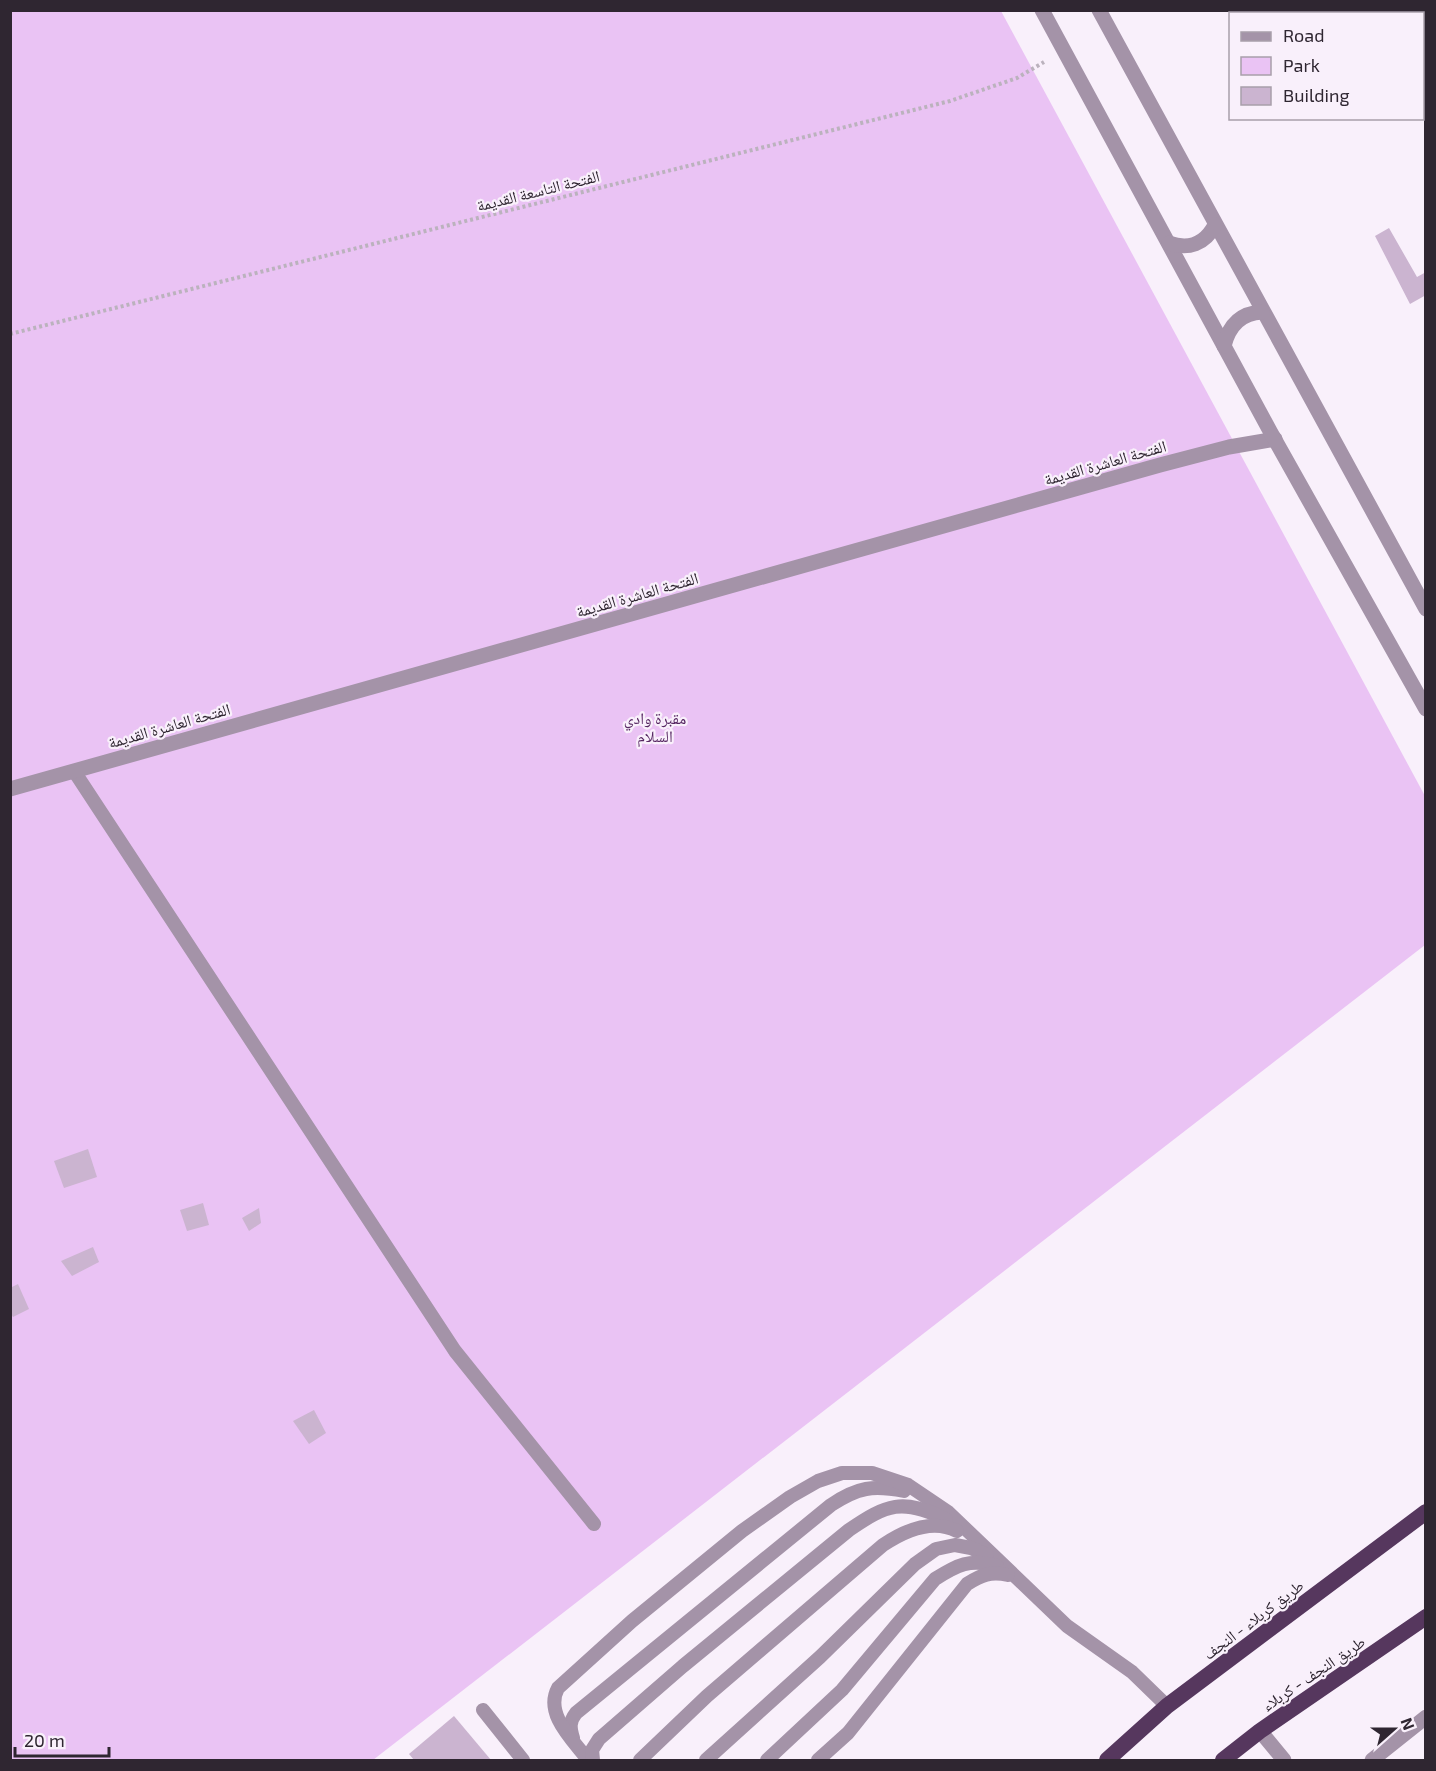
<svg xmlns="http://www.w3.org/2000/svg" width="1436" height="1771" font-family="'Exo 2','Noto Naskh Arabic',sans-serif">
	<rect width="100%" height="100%" fill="#f9f0fb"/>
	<path fill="#eac3f4" d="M 11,11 L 1001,11 L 1425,796 L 1425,945 L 373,1760 L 11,1760 Z"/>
	<g fill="#cbb4d0">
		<path d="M 1389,228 L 1417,277 L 1426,272 L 1426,295 L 1410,304 L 1375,236 Z"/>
		<path d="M 88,1149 L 97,1177 L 64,1188 L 54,1161 Z"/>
		<path d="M 203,1203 L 209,1225 L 187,1231 L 180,1210 Z"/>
		<path d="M 259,1208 L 261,1223 L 249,1231 L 242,1218 Z"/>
		<path d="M 93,1247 L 99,1262 L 72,1276 L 61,1261 Z"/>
		<path d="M 18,1284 L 29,1309 L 13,1317 L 10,1312 L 10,1288 Z"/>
		<path d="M 314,1410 L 326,1433 L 309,1444 L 293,1421 Z"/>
		<path d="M 454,1716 L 491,1760 L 414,1760 L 409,1754 Z"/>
	</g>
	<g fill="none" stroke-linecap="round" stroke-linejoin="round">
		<path stroke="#bbb2bd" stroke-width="4" stroke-dasharray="3 3" stroke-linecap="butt" d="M 10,334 L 950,101 L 1017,78 L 1044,62"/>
		<g stroke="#a493a8" stroke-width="14">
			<path d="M 74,771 L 455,1351 L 594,1524"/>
			<path d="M 483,1710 L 523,1760"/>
			<path d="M 573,1738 C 570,1728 569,1722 576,1713 L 831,1505 C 858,1487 873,1485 904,1491"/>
			<path d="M 588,1760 C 573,1740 544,1714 558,1688 L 632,1621 L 742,1531 L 790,1497 L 818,1481 L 842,1473 L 872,1473 L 908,1485 L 948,1512 L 1067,1626 L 1132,1672 L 1167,1706"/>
			<path d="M 593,1760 L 592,1750 L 599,1739 L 683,1666 L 849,1530 C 887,1504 902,1498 946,1519"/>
			<path d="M 640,1760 L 707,1696 L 883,1545 C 904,1531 932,1518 957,1531"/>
			<path d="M 706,1760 L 820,1657 L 915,1564 L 936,1549 L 955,1545 L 971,1548 L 987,1555"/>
			<path d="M 767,1760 L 842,1690 L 935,1579 C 957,1565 970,1558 997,1566"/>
			<path d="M 818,1760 L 848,1733 L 967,1584 C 981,1575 991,1571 1008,1575"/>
		</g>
		<g stroke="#a493a8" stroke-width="15">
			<path d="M 10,789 L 1160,465 L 1229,447 L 1275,439"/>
			<path d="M 1260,1731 L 1284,1760"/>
			<path d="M 1372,1760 L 1426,1717"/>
		</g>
		<g stroke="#a493a8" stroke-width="15">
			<path d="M 1042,10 L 1270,431 L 1426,709"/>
			<path d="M 1099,10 L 1426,609"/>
			<path d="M 1169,243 C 1188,250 1205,244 1215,225"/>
			<path d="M 1224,346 C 1229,325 1241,313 1262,312"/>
		</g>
		<g stroke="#56375e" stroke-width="16">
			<path d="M 1107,1760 L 1167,1706 L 1426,1512"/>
			<path d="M 1223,1760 L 1260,1731 L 1426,1617"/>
		</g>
	</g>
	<g text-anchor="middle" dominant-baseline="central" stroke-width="4.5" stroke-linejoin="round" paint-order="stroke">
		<g font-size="16" fill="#2f2631" stroke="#f9f0fb">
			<text transform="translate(538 190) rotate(-14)">الفتحة التاسعة القديمة</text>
			<text transform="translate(1105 462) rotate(-16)">الفتحة العاشرة القديمة</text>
			<text transform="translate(637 594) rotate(-16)">الفتحة العاشرة القديمة</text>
			<text transform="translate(169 725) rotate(-16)">الفتحة العاشرة القديمة</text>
			<text transform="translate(1253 1619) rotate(-37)">طريق کربلاء - النجف</text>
			<text transform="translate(1313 1673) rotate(-34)">طريق النجف - کربلاء</text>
		</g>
		<g font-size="16" fill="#562662" stroke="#f9f0fb">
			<text x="655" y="717">مقبرة وادي<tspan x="655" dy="18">السلام</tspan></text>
		</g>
	</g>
	<rect width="1436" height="1771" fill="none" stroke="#2f2631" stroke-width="24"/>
	<rect x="1229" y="12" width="195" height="108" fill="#f9f0fb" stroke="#a89faa" stroke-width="1.5"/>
	<rect x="1241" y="32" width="30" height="9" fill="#a493a8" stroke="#a89faa" stroke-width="1.5"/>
	<text x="1283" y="42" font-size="18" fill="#2f2631">Road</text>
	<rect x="1241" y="57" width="30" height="18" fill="#eac3f4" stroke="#a89faa" stroke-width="1.5"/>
	<text x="1283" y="72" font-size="18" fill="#2f2631">Park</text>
	<rect x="1241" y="87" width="30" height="18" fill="#cbb4d0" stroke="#a89faa" stroke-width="1.5"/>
	<text x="1283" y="102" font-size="18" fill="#2f2631">Building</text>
	<g transform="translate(1394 1729) rotate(69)" stroke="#f9f0fb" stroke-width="4.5" paint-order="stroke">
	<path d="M0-4.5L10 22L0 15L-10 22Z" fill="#2f2631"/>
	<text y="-9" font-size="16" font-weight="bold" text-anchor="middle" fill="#2f2631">N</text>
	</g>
	<path d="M15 1747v9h94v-9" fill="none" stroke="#2f2631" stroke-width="3"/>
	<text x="24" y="1747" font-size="18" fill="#2f2631" stroke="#f9f0fb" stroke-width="4.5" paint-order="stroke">20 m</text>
</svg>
